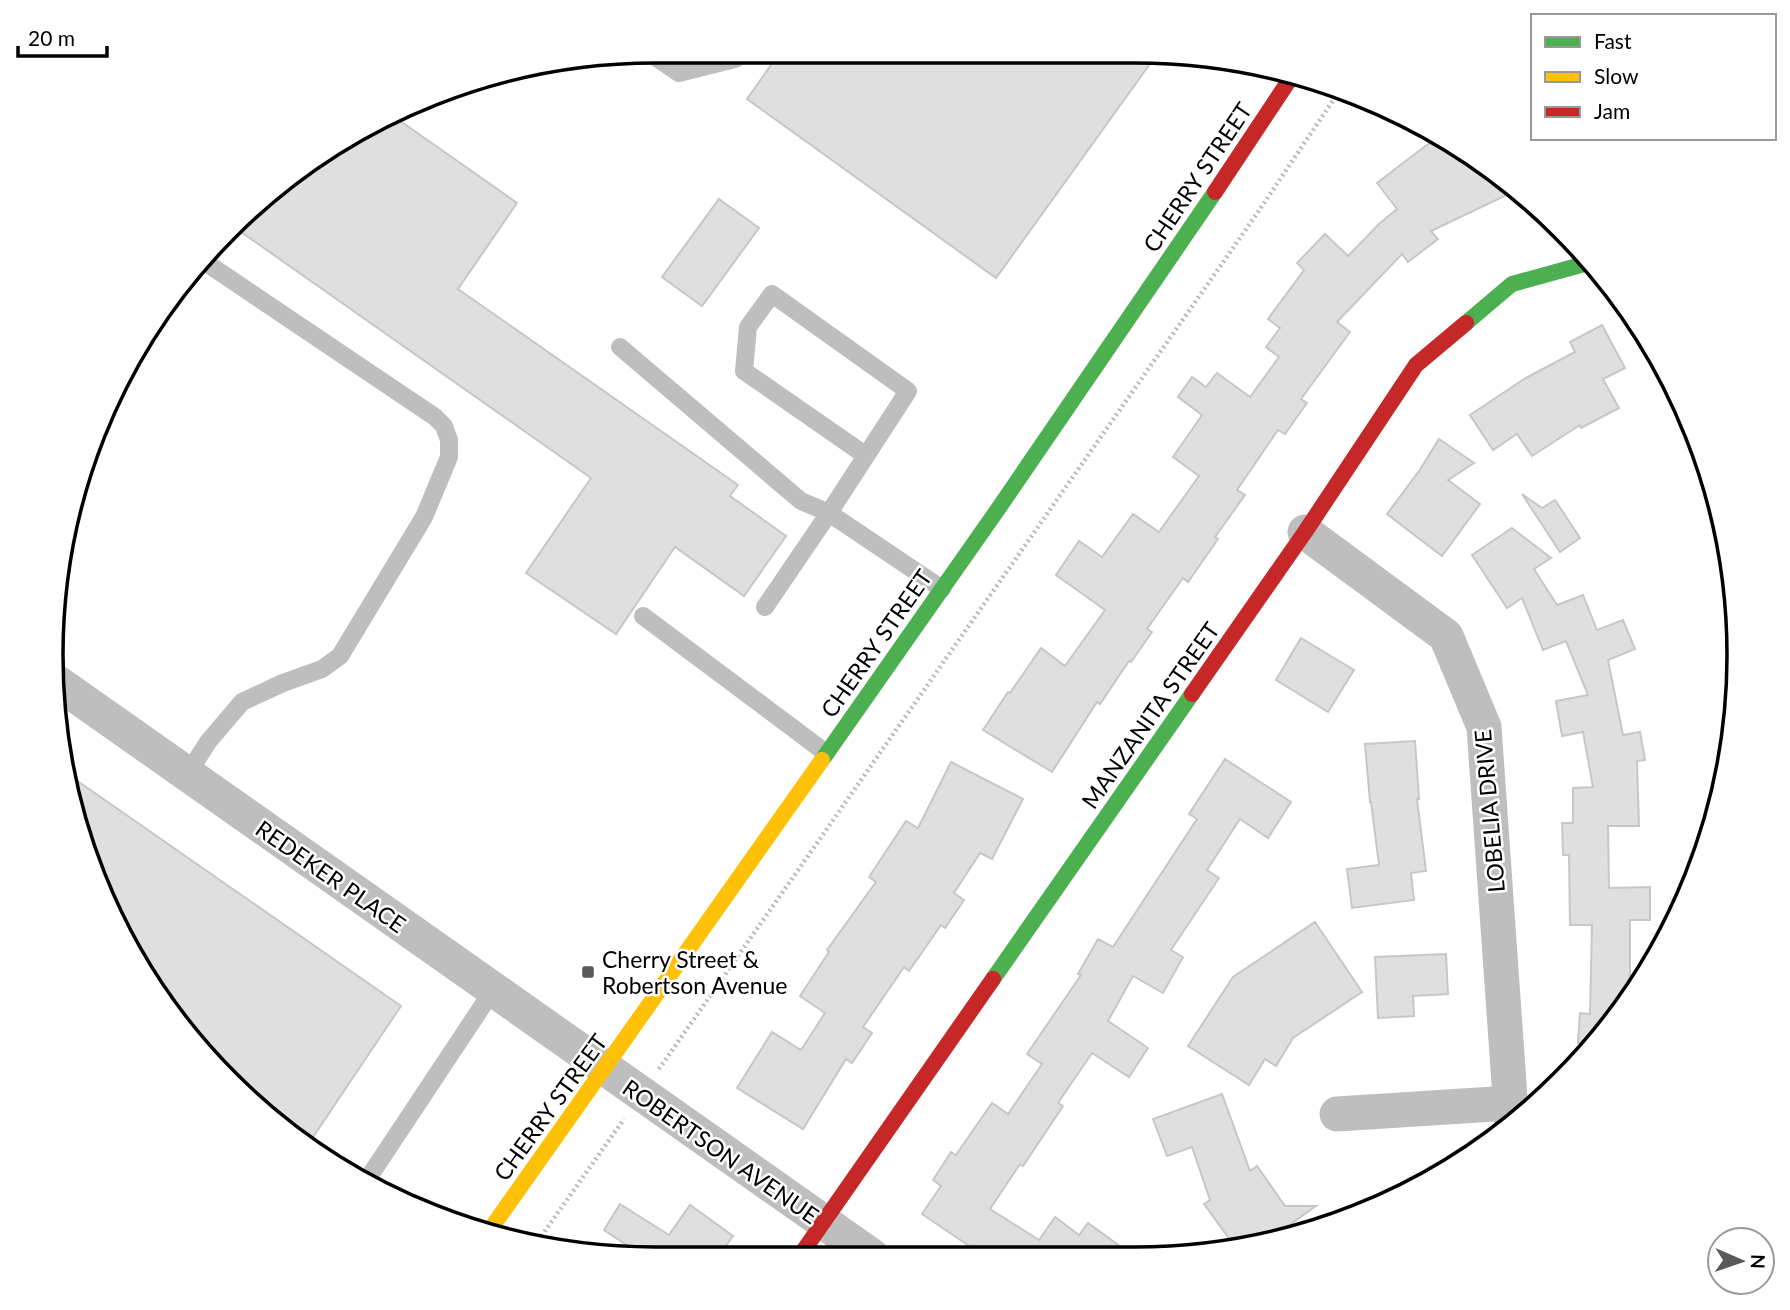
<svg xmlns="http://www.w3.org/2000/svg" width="1790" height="1310" font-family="Lato,sans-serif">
	<rect width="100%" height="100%" fill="#fff"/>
	<g fill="#dfdfdf" stroke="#c7c7c7" stroke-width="2">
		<path d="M 781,51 L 1135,51 L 1157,54 L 996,278 L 747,99 Z"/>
		<path d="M 396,118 L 517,203 L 458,289 L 738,485 L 730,496 L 786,536 L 744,596 L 675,547 L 616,634 L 526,573 L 591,478 L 234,227 L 320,152 Z"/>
		<path d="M 1440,139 L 1470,152 L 1513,192 L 1431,231 L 1438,239 L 1408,262 L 1402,254 L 1337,322 L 1350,332 L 1301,399 L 1307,403 L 1285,434 L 1278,430 L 1237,490 L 1245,495 L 1215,537 L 1218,539 L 1188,582 L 1183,578 L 1147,629 L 1152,632 L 1131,662 L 1129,661 L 1100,704 L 1097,702 L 1052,772 L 983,730 L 1008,692 L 1010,693 L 1041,648 L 1065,666 L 1105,610 L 1056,575 L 1079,541 L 1102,557 L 1133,514 L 1159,532 L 1199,476 L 1173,457 L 1202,415 L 1178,397 L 1192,377 L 1206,387 L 1217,373 L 1250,397 L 1279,357 L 1266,347 L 1280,328 L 1268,319 L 1304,270 L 1297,263 L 1325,234 L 1348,256 L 1379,224 L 1397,209 L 1377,183 L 1428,144 Z"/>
		<path d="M 719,199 L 759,228 L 702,306 L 662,277 Z"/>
		<path d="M 1602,325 L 1625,368 L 1603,379 L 1619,408 L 1581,428 L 1580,425 L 1532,456 L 1517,434 L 1493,450 L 1470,415 L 1524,379 L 1575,352 L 1570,342 Z"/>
		<path d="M 1439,439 L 1474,463 L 1448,480 L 1480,504 L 1442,556 L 1387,514 L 1419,471 Z"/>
		<path d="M 1522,494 L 1542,508 L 1555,500 L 1580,538 L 1560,552 Z"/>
		<path d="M 1512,528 L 1551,558 L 1534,569 L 1557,605 L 1583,595 L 1597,630 L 1623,620 L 1635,649 L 1608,660 L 1623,735 L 1640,732 L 1645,760 L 1637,761 L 1639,826 L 1608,826 L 1609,888 L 1650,887 L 1650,920 L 1630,920 L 1630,980 L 1642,980 L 1587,1056 L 1588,1043 L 1578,1043 L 1580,1013 L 1590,1014 L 1592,925 L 1570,925 L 1569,855 L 1563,855 L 1562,823 L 1573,823 L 1573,788 L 1593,787 L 1583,732 L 1562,736 L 1556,701 L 1588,695 L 1566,641 L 1543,650 L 1522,598 L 1507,608 L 1472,555 Z"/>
		<path d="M 1301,638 L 1354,670 L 1328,712 L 1276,680 Z"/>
		<path d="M 1415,741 L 1419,799 L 1417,799 L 1426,871 L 1411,873 L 1414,900 L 1352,908 L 1347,869 L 1379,865 L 1371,802 L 1370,802 L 1365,744 Z"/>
		<path d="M 1225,759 L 1291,802 L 1268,838 L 1240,819 L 1207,870 L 1219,878 L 1171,950 L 1183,957 L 1163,993 L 1133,976 L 1108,1021 L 1148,1048 L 1129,1077 L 1092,1053 L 1058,1103 L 1063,1106 L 1023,1166 L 1020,1164 L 990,1209 L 1039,1240 L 1055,1217 L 1079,1235 L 1088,1223 L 1132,1255 L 984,1256 L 922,1214 L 941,1186 L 933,1180 L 951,1152 L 956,1155 L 992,1103 L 1008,1114 L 1042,1064 L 1027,1054 L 1081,975 L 1078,974 L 1098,939 L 1113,947 L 1197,819 L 1189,814 Z"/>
		<path d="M 951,762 L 1023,799 L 992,859 L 980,853 L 954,893 L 964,900 L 945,928 L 941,925 L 909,971 L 904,967 L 863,1027 L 872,1033 L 852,1063 L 846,1059 L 803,1129 L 737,1088 L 772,1032 L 801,1050 L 825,1013 L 800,996 L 829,952 L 827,950 L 876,882 L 869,877 L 906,821 L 918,828 Z"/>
		<path d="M 66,773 L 401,1006 L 311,1140 L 254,1101 L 176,1023 L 97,886 Z"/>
		<path d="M 1315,922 L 1362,992 L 1293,1038 L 1276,1066 L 1265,1059 L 1249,1085 L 1188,1046 L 1233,977 Z"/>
		<path d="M 1446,954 L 1448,994 L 1413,996 L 1414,1016 L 1378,1018 L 1375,957 Z"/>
		<path d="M 1222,1094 L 1250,1171 L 1257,1166 L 1285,1206 L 1316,1206 L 1270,1239 L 1236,1248 L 1204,1204 L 1210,1200 L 1192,1147 L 1167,1156 L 1153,1119 Z"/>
		<path d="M 620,1204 L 669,1235 L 690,1205 L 733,1236 L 718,1257 L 646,1258 L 604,1230 Z"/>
	</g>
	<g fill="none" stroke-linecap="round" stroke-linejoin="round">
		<g stroke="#b9b9b9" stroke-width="4.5" stroke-dasharray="2 3.5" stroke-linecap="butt">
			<path d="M 659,1069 L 1256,215 L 1338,93"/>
			<path d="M 535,1245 L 624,1119"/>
		</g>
		<g stroke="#bebebe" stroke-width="18">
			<path d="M 648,52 L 679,73 L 735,59 L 741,51"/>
			<path d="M 620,347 L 801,501 L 829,513 L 908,391 L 772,294 L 748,327 L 744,371 L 865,455"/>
			<path d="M 765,607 L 829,513 L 942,589"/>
			<path d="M 643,616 L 826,753"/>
			<path d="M 187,775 L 208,742 L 242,702 L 283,683 L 322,669 L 340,656 L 424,517 L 449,457 L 449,440 L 444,426 L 435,417 L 199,258"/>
			<path d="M 365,1183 L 493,990"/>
		</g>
		<g stroke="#bebebe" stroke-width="35">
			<path d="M 1305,532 L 1446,636 L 1484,727 L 1512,1126"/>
			<path d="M 58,683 L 872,1256"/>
			<path d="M 1337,1114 L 1510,1103"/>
		</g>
		<g stroke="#4caf50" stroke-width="16">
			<path d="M 1466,323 L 1512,284 L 1588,263"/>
			<path d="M 822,760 L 996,512 L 1215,192"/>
			<path d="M 993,979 L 1192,694"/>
		</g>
		<path stroke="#ffc107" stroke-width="16" d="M 487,1234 L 822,760"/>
		<g stroke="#c62828" stroke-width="16">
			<path d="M 1215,192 L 1294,73"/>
			<path d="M 1192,694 L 1305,532 L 1416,365 L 1466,323"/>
			<path d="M 799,1257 L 993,979"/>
		</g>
	</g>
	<rect fill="#595959" stroke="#fff" stroke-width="2.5" x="581" y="965" width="14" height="14" rx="3.5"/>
	<g text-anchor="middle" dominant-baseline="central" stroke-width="5" stroke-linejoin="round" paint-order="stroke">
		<g font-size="23" fill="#000" stroke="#fff">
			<text transform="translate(1197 177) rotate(-56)">CHERRY STREET</text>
			<text transform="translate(876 643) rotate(-55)">CHERRY STREET</text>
			<text transform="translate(1150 715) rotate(-55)">MANZANITA STREET</text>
			<text transform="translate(1489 811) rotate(-95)">LOBELIA DRIVE</text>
			<text transform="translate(331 876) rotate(35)">REDEKER PLACE</text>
			<text transform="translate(550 1107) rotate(-54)">CHERRY STREET</text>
			<text transform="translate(721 1151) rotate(35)">ROBERTSON AVENUE</text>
		</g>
		<g font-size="23" fill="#000" stroke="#fff" text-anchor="start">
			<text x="602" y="959">Cherry Street &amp;<tspan x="602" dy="26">Robertson Avenue</tspan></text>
		</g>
	</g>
	<path d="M0 0H1790V1310H0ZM655 63H1135A592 592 0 0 1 1727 655V655A592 592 0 0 1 1135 1247H655A592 592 0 0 1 63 655V655A592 592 0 0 1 655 63Z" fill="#fff" fill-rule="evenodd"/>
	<path fill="none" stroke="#000" stroke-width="3.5" d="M655 63H1135A592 592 0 0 1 1727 655V655A592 592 0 0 1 1135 1247H655A592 592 0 0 1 63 655V655A592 592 0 0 1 655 63Z"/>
	<rect x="1531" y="14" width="245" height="126" fill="#ffffff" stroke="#999999" stroke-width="2"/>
	<rect x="1545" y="37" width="35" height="10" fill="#4caf50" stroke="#999999" stroke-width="2"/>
	<text x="1594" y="49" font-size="21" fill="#000000">Fast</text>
	<rect x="1545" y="72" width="35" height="10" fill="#ffc107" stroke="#999999" stroke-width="2"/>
	<text x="1594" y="84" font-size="21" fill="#000000">Slow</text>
	<rect x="1545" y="107" width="35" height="10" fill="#c62828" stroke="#999999" stroke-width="2"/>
	<text x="1594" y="119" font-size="21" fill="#000000">Jam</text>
	<g transform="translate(1741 1261) rotate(92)"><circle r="33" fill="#ffffff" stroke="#999999" stroke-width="2"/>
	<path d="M0-5L12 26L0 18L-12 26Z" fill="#595959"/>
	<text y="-10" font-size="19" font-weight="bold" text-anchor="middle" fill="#000000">N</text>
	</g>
	<path d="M18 46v10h89v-10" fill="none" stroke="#000000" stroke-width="3.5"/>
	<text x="28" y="46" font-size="21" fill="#000000" stroke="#ffffff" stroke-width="5" paint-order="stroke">20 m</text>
</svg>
